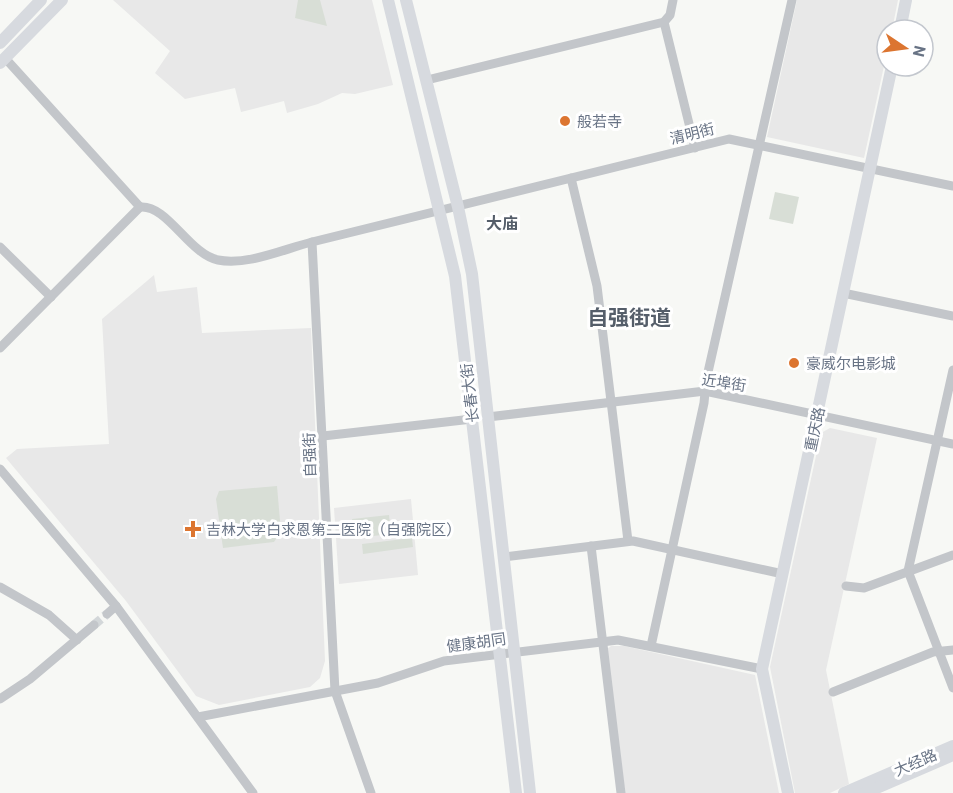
<svg xmlns="http://www.w3.org/2000/svg" width="953" height="793" font-family="Barlow,'Noto Sans SC',sans-serif">
	<rect width="100%" height="100%" fill="#f7f8f5"/>
	<g fill="#e8e8e8">
		<path d="M 113,0 L 372,0 L 393,85 L 355,94 L 342,93 L 318,104 L 287,113 L 284,101 L 241,112 L 235,88 L 185,99 L 155,73 L 170,51 Z"/>
		<path d="M 797,0 L 898,0 L 892,30 L 887,30 L 887,52 L 864,158 L 767,137 Z"/>
		<path d="M 154,275 L 157,292 L 197,287 L 202,333 L 311,328 L 325,661 L 320,678 L 310,687 L 219,705 L 196,696 L 126,601 L 6,458 L 17,449 L 109,444 L 102,319 Z"/>
		<path d="M 830,428 L 877,438 L 826,670 L 849,784 L 830,793 L 795,793 L 770,667 L 821,433 Z"/>
		<path d="M 411,499 L 418,575 L 339,584 L 334,508 Z"/>
		<path d="M 611,646 L 624,646 L 755,675 L 779,793 L 625,793 L 607,649 Z"/>
	</g>
	<g fill="#d8ded6">
		<path d="M 298,0 L 320,0 L 327,26 L 295,18 Z"/>
		<path d="M 775,192 L 799,197 L 793,224 L 769,219 Z"/>
		<path d="M 277,486 L 281,532 L 274,542 L 223,548 L 216,499 L 219,491 Z"/>
		<path d="M 389,515 L 391,534 L 355,538 L 352,519 Z"/>
		<path d="M 412,538 L 413,547 L 363,554 L 362,544 Z"/>
	</g>
	<g fill="none" stroke-linecap="round" stroke-linejoin="round">
		<path stroke="#d3d7d9" stroke-width="9" stroke-dasharray="9 4.5" stroke-linecap="butt" d="M 94,625 L 107,614"/>
		<g stroke="#c3c6ca" stroke-width="9">
			<path d="M 664,22 L 695,148"/>
			<path d="M 5,58 L 140,207"/>
			<path d="M 427,80 L 664,22 L 670,15 L 673,0"/>
			<path d="M 571,178 L 597,286 L 628,541"/>
			<path d="M 140,207 C 167,204 189,254 218,260 C 247,266 284,249 312,242"/>
			<path d="M 0,247 L 51,297"/>
			<path d="M 843,293 L 953,316"/>
			<path d="M 0,348 L 140,207"/>
			<path d="M 953,370 L 908,571 L 953,688"/>
			<path d="M 488,417 L 705,391 L 953,444"/>
			<path d="M 323,436 L 472,419"/>
			<path d="M 0,469 L 116,606 L 253,793"/>
			<path d="M 591,546 L 621,793"/>
			<path d="M 504,557 L 633,541 L 783,574"/>
			<path d="M 846,586 L 864,588 L 953,555"/>
			<path d="M 0,587 L 49,615 L 77,640"/>
			<path d="M 107,614 L 116,606"/>
			<path d="M 651,646 L 704,403 L 706,381 L 792,0"/>
			<path d="M 833,692 L 933,652 L 953,650"/>
			<path d="M 0,699 L 30,679 L 94,625"/>
			<path d="M 198,717 L 378,683 L 444,661 L 618,640 L 762,669"/>
			<path d="M 371,793 L 335,691 L 312,242 L 729,139 L 953,186"/>
		</g>
		<g stroke="#d7dadf" stroke-width="12">
			<path d="M 388,0 L 455,276 L 516,793"/>
			<path d="M 406,0 L 458,207 L 472,274 L 530,793"/>
			<path d="M 900,30 L 906,0"/>
			<path d="M 0,43 L 41,0"/>
			<path d="M 0,63 L 62,0"/>
			<path d="M 788,793 L 762,669 L 892,66"/>
			<path d="M 844,793 L 953,746"/>
			<path d="M 865,793 L 953,755"/>
		</g>
	</g>
	<g fill="#dc7530" stroke="#fff" stroke-width="2">
		<circle cx="565" cy="121" r="6"/>
		<circle cx="794" cy="363" r="6"/>
		<path d="M190 520h6v6h6v6h-6v6h-6v-6h-6v-6h6z"/>
	</g>
	<g text-anchor="middle" dominant-baseline="central" stroke-width="6" stroke-linejoin="round" paint-order="stroke">
		<g font-size="15" fill="#687385" stroke="#fff" text-anchor="start">
			<text x="577" y="121">般若寺</text>
			<text x="806" y="363">豪威尔电影城</text>
			<text x="206" y="529">吉林大学白求恩第二医院（自强院区）</text>
		</g>
		<g font-size="15" fill="#687385" stroke="#fff">
			<text transform="translate(692 133) rotate(-14)">清明街</text>
			<text transform="translate(724 382) rotate(8)">近埠街</text>
			<text transform="translate(469 393) rotate(-97)">长春大街</text>
			<text transform="translate(814 429) rotate(-78)">重庆路</text>
			<text transform="translate(309 455) rotate(-92)">自强街</text>
			<text transform="translate(476 642) rotate(-8)">健康胡同</text>
			<text transform="translate(915 762) rotate(-23)">大经路</text>
		</g>
		<g font-size="16" font-weight="bold" fill="#555e6a" stroke="#fff">
			<text x="502" y="222">大庙</text>
		</g>
		<g font-size="21" font-weight="bold" fill="#555e6a" stroke="#fff">
			<text x="629" y="316">自强街道</text>
		</g>
	</g>
	<g transform="translate(905 48) rotate(103)"><circle r="28" fill="#ffffff" stroke="#c3c7ce" stroke-width="1.5"/>
	<path d="M0-4.5L10 22L0 15L-10 22Z" fill="#dc7530"/>
	<text y="-9" font-size="16" font-weight="bold" text-anchor="middle" fill="#687385">N</text>
	</g>
</svg>
